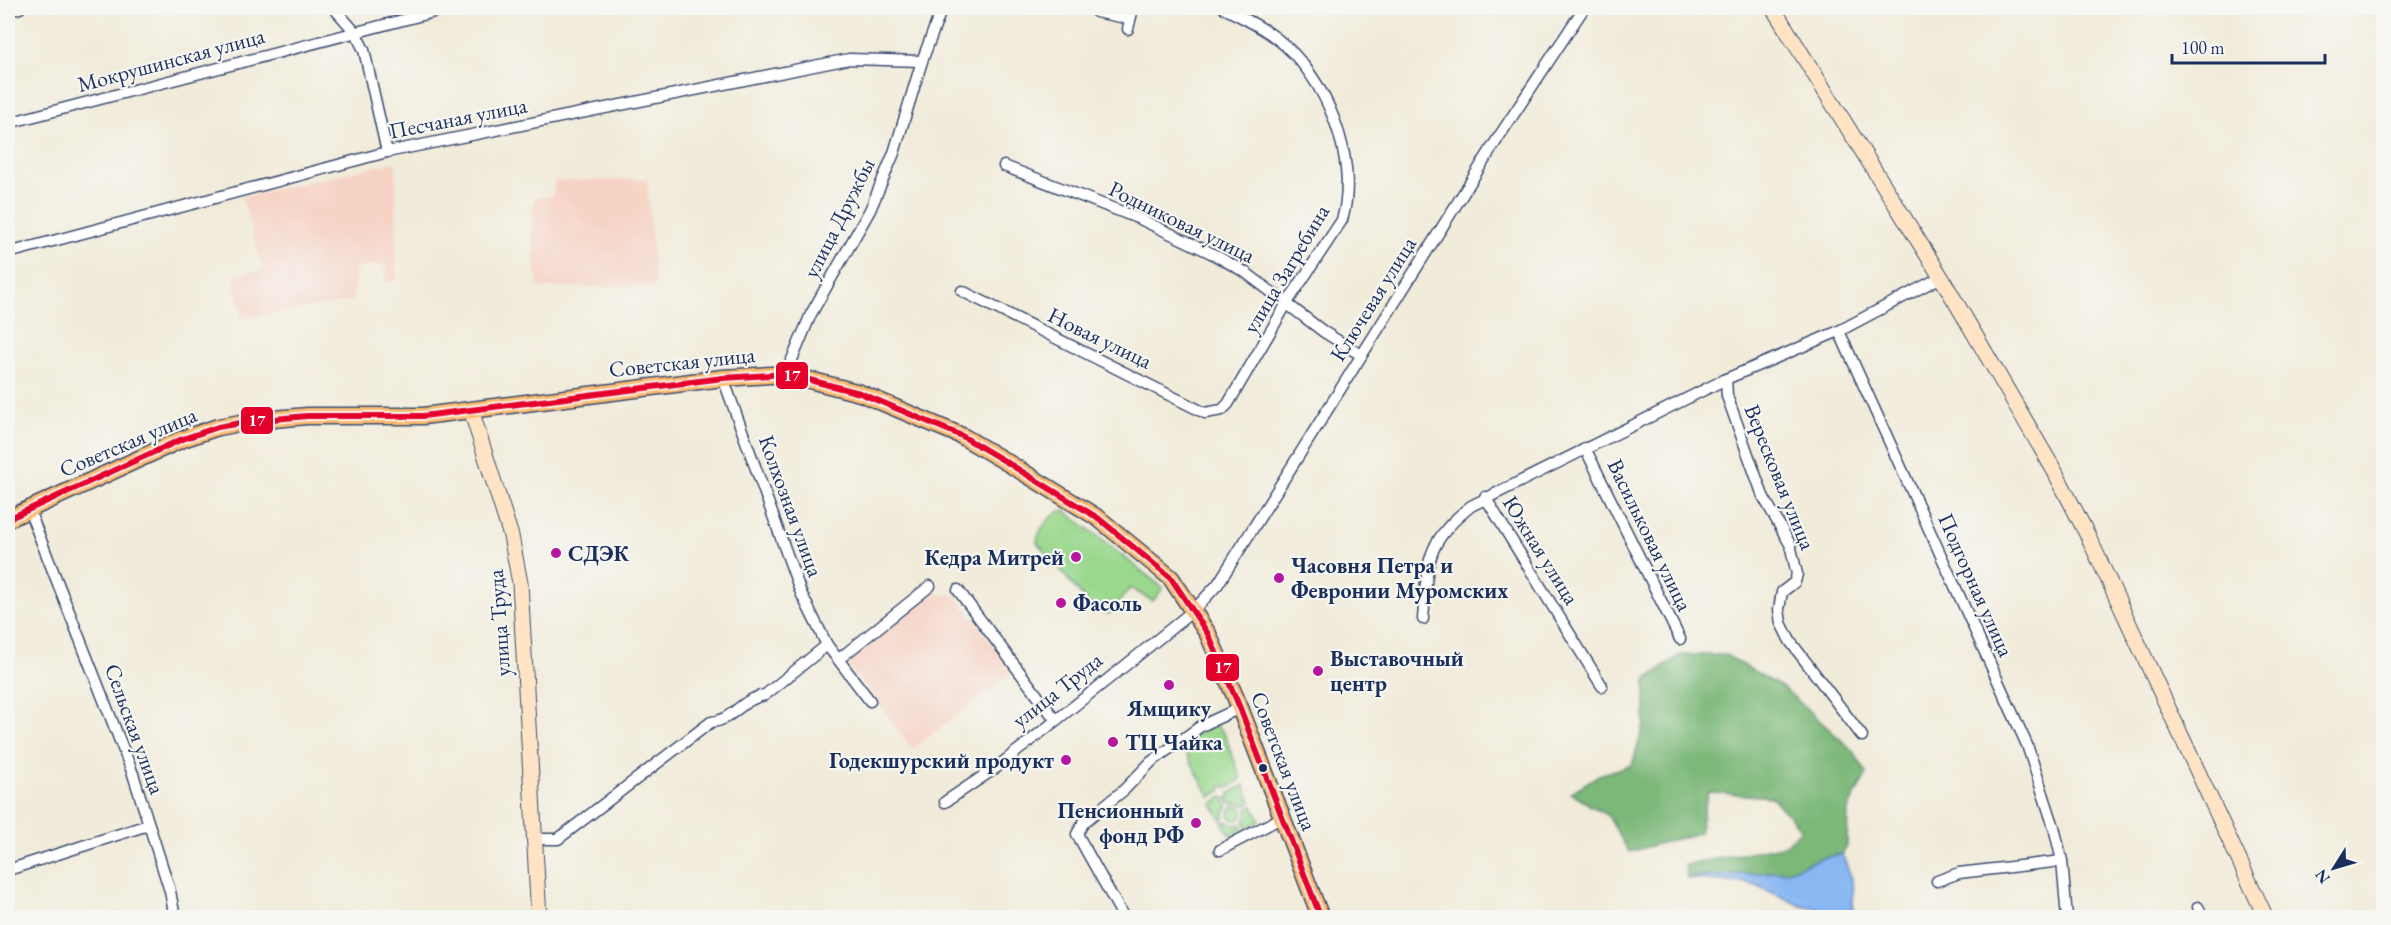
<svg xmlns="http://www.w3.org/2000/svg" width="2391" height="925" font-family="'EB Garamond',serif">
	<rect width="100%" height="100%" fill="#f6f6f2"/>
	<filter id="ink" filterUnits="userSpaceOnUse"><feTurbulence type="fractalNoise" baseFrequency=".0167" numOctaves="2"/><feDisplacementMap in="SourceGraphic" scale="12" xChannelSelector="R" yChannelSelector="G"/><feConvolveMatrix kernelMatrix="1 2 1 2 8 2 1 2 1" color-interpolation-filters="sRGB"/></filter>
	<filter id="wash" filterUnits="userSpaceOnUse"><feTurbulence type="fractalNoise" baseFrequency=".008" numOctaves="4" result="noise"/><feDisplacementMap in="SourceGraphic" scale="24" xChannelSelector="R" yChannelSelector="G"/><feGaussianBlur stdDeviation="1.35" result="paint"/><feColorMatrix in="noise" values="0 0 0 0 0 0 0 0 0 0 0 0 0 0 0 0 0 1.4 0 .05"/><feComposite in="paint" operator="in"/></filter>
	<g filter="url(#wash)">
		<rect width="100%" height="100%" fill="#f1ebd9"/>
		<g fill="#f6d2c4">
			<path d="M 396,162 L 396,281 L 385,282 L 385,265 L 356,267 L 353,301 L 242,318 L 233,276 L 263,270 L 242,197 Z"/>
			<path d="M 647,179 L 655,286 L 538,288 L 531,234 L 534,198 L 551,197 L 555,181 Z"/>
			<path d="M 935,593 L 955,595 L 1014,671 L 913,749 L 849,667 L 847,658 Z"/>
		</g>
		<g fill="#9ad88d" stroke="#5a8476" stroke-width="1.5">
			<path d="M 1064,510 L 1163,588 L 1153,601 L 1130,588 L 1109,614 L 1092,608 L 1037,542 C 1038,530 1051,513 1064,510 Z"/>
			<path d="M 1213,725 L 1217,726 L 1225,735 L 1241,779 L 1228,788 L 1226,786 L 1221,788 L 1221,791 L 1210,797 L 1185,751 L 1192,737 Z"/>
			<path d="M 1244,785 L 1251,802 L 1245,806 L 1239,803 L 1231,804 L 1227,798 L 1231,795 L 1230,793 Z"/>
			<path d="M 1223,797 L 1228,805 L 1224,812 L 1224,818 L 1222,820 L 1212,804 Z"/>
			<circle cx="1236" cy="813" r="7"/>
			<path d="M 1253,806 L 1260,821 L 1248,828 L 1244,822 L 1247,817 L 1247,809 Z"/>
			<path d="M 1226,821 L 1233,825 L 1241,824 L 1244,829 L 1231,836 L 1223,823 Z"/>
		</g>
		<path fill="#7bb878" stroke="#4b746b" stroke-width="1.5" d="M 1680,655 L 1726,655 L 1785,689 L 1852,750 L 1867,773 L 1848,809 L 1847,845 L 1842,854 L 1819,859 L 1788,871 L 1687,878 L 1685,865 L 1786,845 L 1801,829 L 1772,797 L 1708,792 L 1699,833 L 1629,852 L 1608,816 L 1570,793 L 1599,775 L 1632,765 L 1644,725 L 1646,680 Z"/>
		<path fill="#88b7f2" stroke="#5273a8" stroke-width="1.5" d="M 1842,854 L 1852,879 L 1854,917 L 1797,904 L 1754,884 L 1687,878 L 1788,871 L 1819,859 Z"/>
	</g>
	<g filter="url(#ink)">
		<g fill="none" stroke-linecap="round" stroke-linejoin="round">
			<defs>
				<g id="street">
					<path d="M 334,8 L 355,32 L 364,50 L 387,152"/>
					<path d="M 8,11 L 20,8"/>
					<path d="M 1096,12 L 1130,19"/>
					<path d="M 1128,29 L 1133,8"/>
					<path d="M 8,123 L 449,8"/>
					<path d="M 1004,166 L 1140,219 L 1211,253 L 1245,272 L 1324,332 L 1361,355"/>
					<path d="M 8,253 L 387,152 L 849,59 L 922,61"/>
					<path d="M 962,291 L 1205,413 L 1222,410 L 1228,404 L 1287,303 L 1342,220 C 1360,160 1326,75 1276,38 C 1261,26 1241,17 1224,8"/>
					<path d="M 1839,331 L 2027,745 L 2054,827 L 2062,861 L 2067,918"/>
					<path d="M 786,374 L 811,314 L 870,210 L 894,153 L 922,61 L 942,8"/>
					<path d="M 723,378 L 801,593 L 827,645 L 870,701"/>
					<path d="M 1726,379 L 1727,396 L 1763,496 L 1790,544 L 1797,574 L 1795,582 L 1782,592 L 1779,609 L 1781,623 L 1790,641 L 1862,736"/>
					<path d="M 1585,448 L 1680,639"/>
					<path d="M 1485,497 L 1602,686"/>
					<path d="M 29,510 L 133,774 L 170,891 L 175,918"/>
					<path d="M 958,590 L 1055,719"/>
					<path d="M 1423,619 C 1428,563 1424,543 1471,506 L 1726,379 L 1839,331 L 1941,277"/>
					<path d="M 839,659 L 930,586"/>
					<path d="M 945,802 L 997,767 L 1126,665 L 1194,610 L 1218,584 L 1500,135 L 1584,8"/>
					<path d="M 534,839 L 558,839 L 711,722 C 732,721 741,699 765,695 L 827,645"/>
					<path d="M 1220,850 L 1281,818"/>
					<path d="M 8,870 L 148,825"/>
					<path d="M 1937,881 L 1959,873 L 2062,861"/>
					<path d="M 2198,907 L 2204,918"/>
					<path d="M 1124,918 L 1077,834 L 1084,822 L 1124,790 L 1151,762 L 1201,726 L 1240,708"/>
				</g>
				<g id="secondary">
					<path d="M 1773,8 L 1941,277 L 2054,470 L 2088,536 L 2266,918"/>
					<path d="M 471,410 L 511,536 L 520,583 L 539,918"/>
				</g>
				<path id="primary" d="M 8,519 L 180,440 L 218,427 L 252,421 L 307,416 L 423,416 L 723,378 L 786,374 L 860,393 L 962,436 L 1008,463 L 1098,518 L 1171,578 L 1208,634 L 1240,708 L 1321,918"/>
			</defs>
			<use href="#street" stroke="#3b4b70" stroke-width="13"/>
			<use href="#secondary" stroke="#3b4b70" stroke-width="17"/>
			<use href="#primary" stroke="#3b4b70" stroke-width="19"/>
			<use href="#street" stroke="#fff" stroke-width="10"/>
			<use href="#secondary" stroke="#fee4c5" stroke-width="15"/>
			<use href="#primary" stroke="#fdbc6f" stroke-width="16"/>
			<defs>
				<path id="bus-1" d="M 8,519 L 180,440 L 218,427 L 252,421 L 307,416 L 423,416 L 723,378 L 786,374 L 860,393 L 962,436 L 1008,463 L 1098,518 L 1171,578 L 1208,634 L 1240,708 L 1321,918"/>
			</defs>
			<use href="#bus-1" stroke="#f6f6f2" stroke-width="10"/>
			<use href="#bus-1" stroke="#e4002b" stroke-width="6"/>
		</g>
	</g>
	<g fill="#b5179e" stroke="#f6f6f2" stroke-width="2">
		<circle cx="556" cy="553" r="6"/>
		<circle cx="1076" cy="557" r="6"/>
		<circle cx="1279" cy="578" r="6"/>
		<circle cx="1061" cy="603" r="6"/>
		<circle cx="1318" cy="671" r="6"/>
		<circle cx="1169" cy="685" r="6"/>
		<circle cx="1113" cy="742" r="6"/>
		<circle cx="1066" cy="760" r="6"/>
		<circle cx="1196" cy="823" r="6"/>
	</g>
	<circle fill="#1b2f5e" stroke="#f6f6f2" stroke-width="2" cx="1263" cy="768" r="5"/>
	<g text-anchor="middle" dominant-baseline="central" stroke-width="4.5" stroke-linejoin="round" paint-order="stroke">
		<g font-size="22" fill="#1b2f5e" stroke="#f6f6f2">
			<text transform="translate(171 60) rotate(-15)">Мокрушинская улица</text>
			<text transform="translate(458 118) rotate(-11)">Песчаная улица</text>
			<text transform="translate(839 218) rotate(-63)">улица Дружбы</text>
			<text transform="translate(1182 222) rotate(26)">Родниковая улица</text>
			<text transform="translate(1286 269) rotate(-59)">улица Загребина</text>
			<text transform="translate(1373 299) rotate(-58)">Ключевая улица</text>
			<text transform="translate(1100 338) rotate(26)">Новая улица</text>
			<text transform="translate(682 362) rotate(-6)">Советская улица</text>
			<text transform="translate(128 442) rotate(-23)">Советская улица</text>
			<text transform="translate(1780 477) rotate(68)">Вересковая улица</text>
			<text transform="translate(791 506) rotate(70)">Колхозная улица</text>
			<text transform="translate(1650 535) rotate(64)">Васильковая улица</text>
			<text transform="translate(1541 550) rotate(58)">Южная улица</text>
			<text transform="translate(1976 585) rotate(66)">Подгорная улица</text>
			<text transform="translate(499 623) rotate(-94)">улица Труда</text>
			<text transform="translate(1057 690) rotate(-38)">улица Труда</text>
			<text transform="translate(135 729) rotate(70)">Сельская улица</text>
			<text transform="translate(1284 761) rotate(69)">Советская улица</text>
		</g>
		<g font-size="22" font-weight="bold" fill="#1b2f5e" stroke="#f6f6f2" text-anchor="start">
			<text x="568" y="553">СДЭК</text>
			<text x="1064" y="557" text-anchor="end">Кедра Митрей</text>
			<text x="1291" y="565">Часовня Петра и<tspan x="1291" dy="25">Февронии Муромских</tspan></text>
			<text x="1073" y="603">Фасоль</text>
			<text x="1330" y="658">Выставочный<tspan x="1330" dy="25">центр</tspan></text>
			<text x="1169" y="708" text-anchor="middle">Ямщику</text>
			<text x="1125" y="742">ТЦ Чайка</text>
			<text x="1054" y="760" text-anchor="end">Годекшурский продукт</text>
			<text x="1184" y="810" text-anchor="end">Пенсионный<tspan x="1184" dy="25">фонд РФ</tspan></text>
		</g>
	</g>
	<g stroke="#f6f6f2" stroke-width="2">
		<rect x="775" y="361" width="34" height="29" rx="6" fill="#e4002b"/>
		<rect x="240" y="406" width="34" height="29" rx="6" fill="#e4002b"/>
		<rect x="1205" y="653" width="35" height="29" rx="6" fill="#e4002b"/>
	</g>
	<g font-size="16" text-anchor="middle" font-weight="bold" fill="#fff">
		<text x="792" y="381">17</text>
		<text x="257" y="426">17</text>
		<text x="1223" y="673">17</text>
	</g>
	<rect width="2391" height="925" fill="none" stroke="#f6f6f2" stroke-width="30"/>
	<g transform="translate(2334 868) rotate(233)" stroke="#f6f6f2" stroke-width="4.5" paint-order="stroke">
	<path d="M0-4.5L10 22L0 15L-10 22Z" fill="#1b2f5e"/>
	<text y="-9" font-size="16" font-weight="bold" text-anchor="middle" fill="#1b2f5e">N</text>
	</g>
	<path d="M2172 54v9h153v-9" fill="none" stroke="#1b2f5e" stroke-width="3"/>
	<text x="2181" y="54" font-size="18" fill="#1b2f5e" stroke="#f6f6f2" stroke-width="4.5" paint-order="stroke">100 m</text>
</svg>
